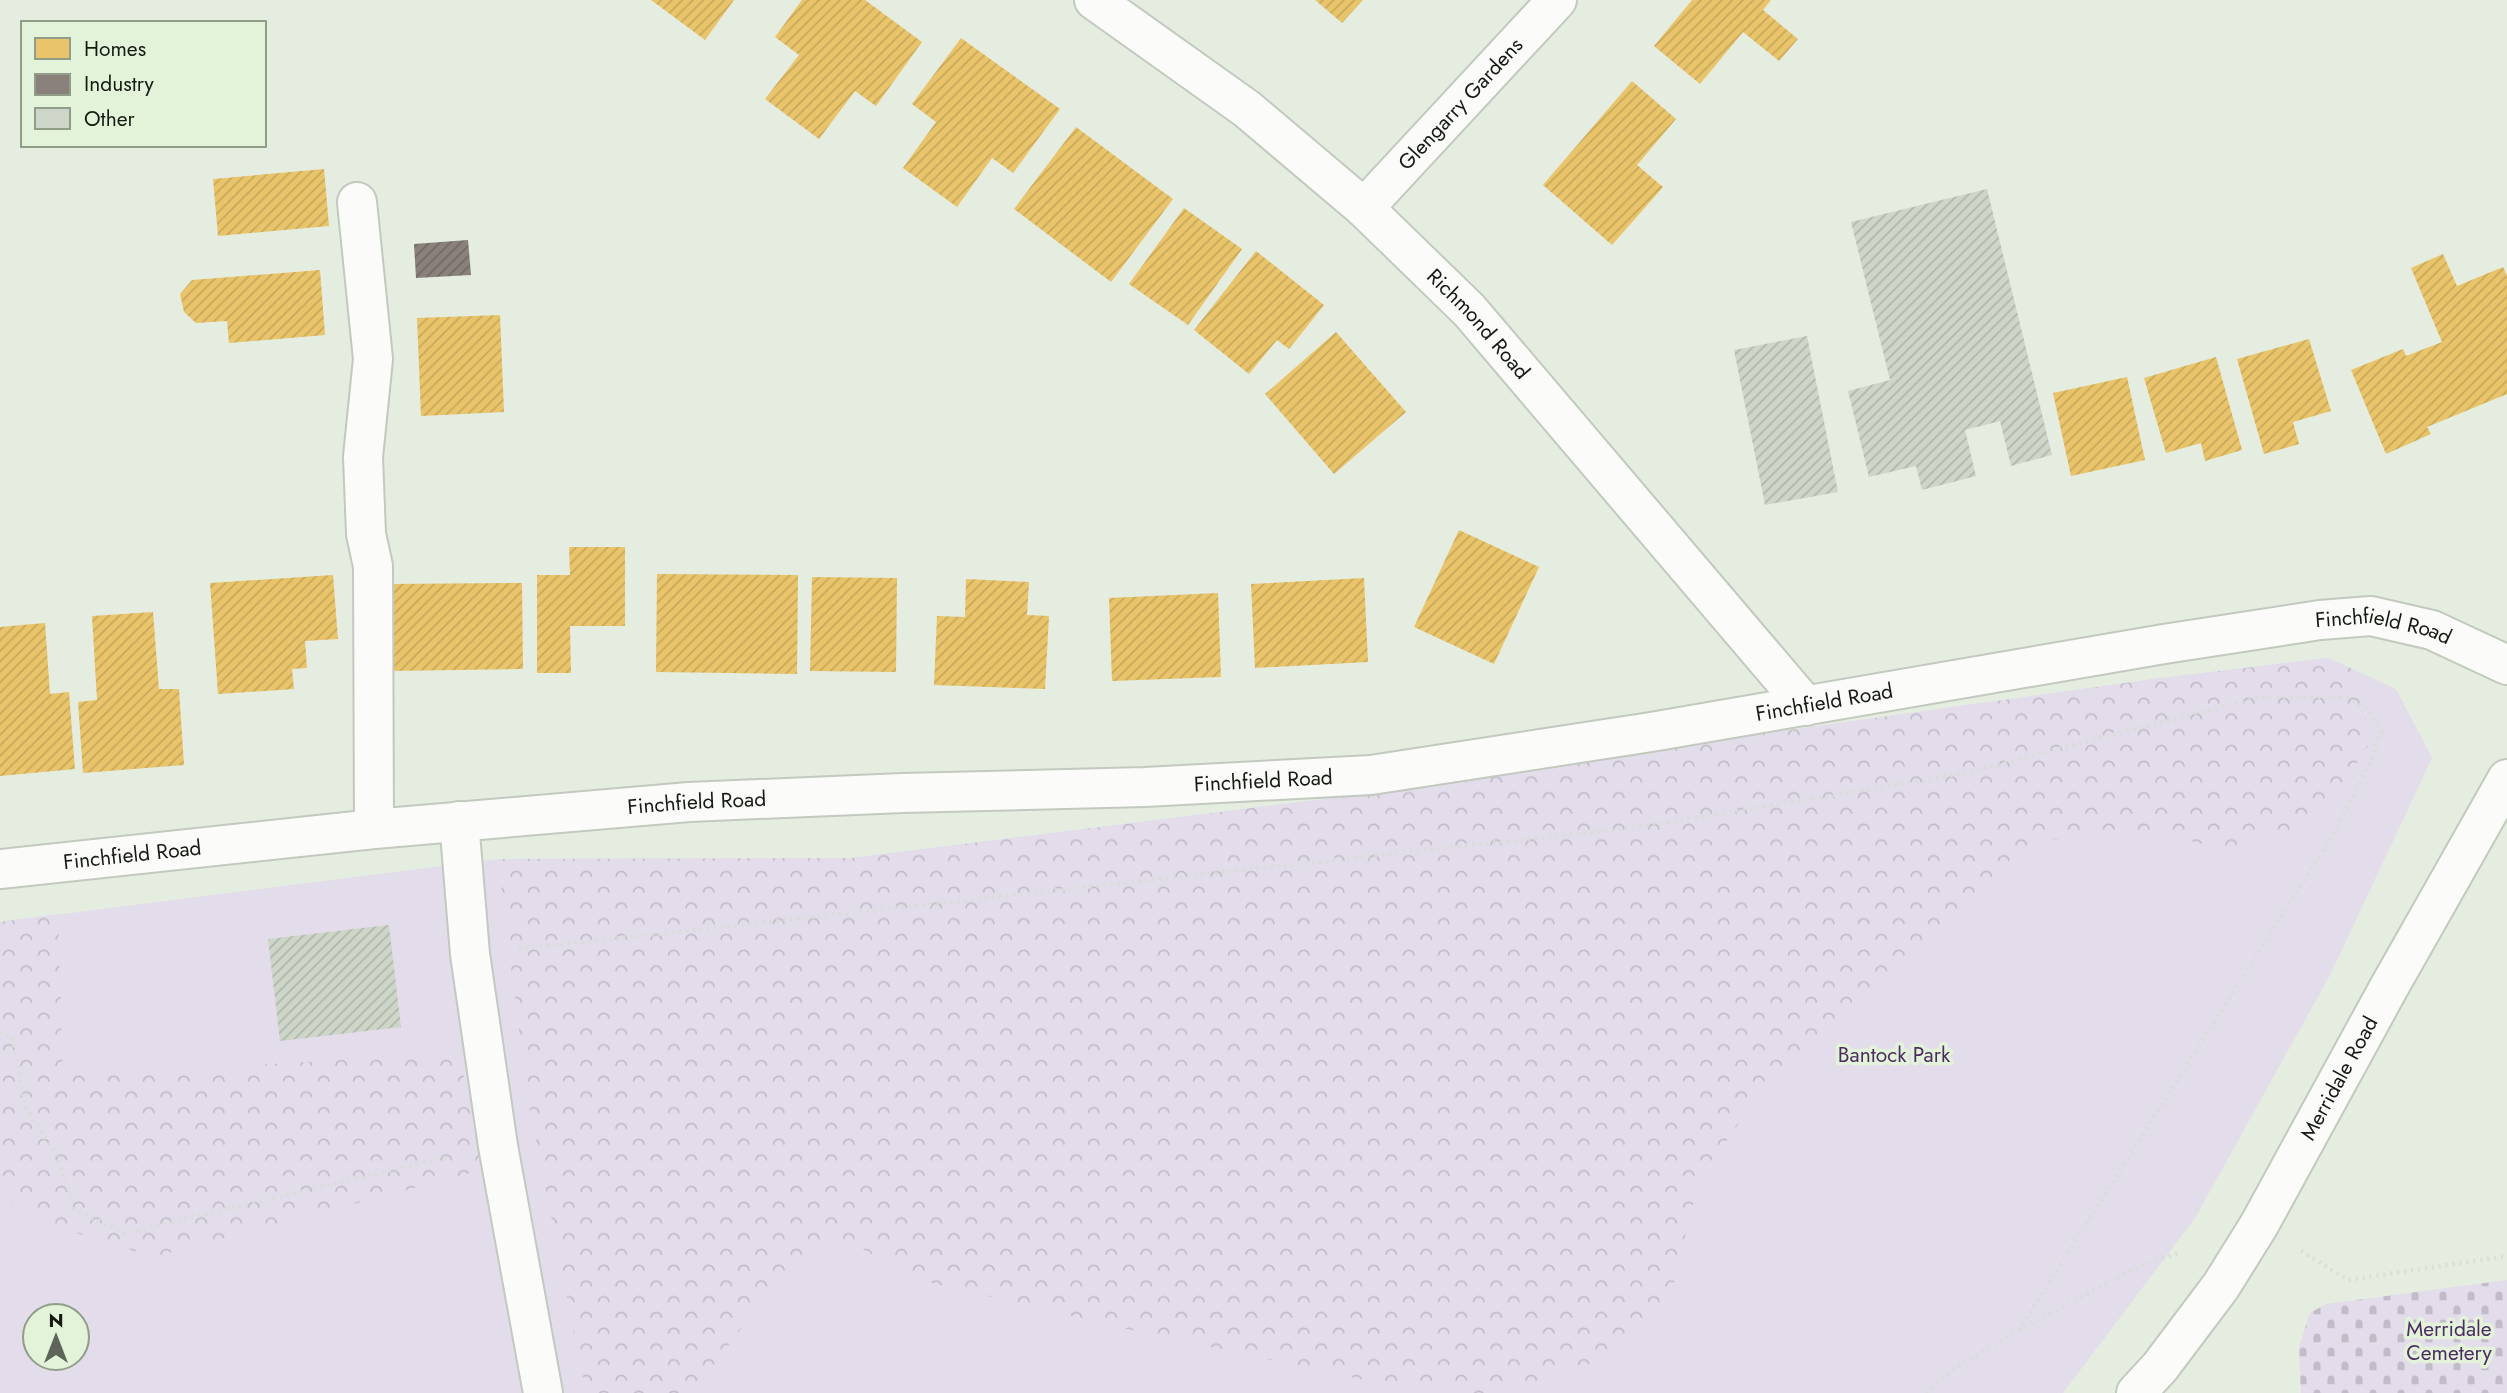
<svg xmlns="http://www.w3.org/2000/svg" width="2507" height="1393" font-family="Jost,sans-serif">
	<defs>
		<pattern id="forest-crowns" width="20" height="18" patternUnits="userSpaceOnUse" patternTransform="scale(1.75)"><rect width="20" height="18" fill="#e3dceb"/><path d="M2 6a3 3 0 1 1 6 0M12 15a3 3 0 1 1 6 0" fill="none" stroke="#c2bcc8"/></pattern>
		<pattern id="cemetery-stones" width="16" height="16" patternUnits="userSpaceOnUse" patternTransform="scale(1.75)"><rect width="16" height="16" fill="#e3dceb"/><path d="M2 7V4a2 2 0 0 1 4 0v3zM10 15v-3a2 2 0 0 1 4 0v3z" fill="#c2bcc8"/></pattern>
		<pattern id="homes-hatch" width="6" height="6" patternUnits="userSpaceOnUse" patternTransform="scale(1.75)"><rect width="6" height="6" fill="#e9c46a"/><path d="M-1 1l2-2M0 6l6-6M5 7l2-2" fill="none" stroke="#c7a85b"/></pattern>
		<pattern id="industry-hatch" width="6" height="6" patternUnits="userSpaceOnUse" patternTransform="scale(1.75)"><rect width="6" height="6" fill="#8a817c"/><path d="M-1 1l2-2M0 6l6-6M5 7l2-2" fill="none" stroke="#706964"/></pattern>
		<pattern id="building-hatch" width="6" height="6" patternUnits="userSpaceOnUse" patternTransform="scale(1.75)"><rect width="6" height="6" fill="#cdd6c8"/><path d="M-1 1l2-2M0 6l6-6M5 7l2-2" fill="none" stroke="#afb7ab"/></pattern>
	</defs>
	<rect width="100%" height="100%" fill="#e4eddf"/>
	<path fill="#e3dceb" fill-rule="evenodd" d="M 2328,658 L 2396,689 L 2432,758 L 2330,975 L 2195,1218 L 2063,1393 L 0,1393 L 0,922 L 498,859 L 852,858 L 1332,798 L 1587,758 L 2161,678 ZM 35,1316 L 77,1316 L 77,1358 L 35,1358 Z"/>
	<g fill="url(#forest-crowns)">
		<path d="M 2328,658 L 2357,671 L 2370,743 L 2317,822 L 2223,849 L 2147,830 L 2032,842 L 1925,941 L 1771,1076 L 1698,1183 L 1672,1291 L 1614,1356 L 1503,1393 L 1466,1393 L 1369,1381 L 1127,1329 L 923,1281 L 841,1238 L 787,1268 L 692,1393 L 586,1393 L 526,1089 L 498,859 L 852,858 L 1332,798 L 1587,758 L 2161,678 Z"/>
		<path d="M 58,914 L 63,1076 L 459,1053 L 482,1170 L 153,1257 L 44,1223 L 0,1195 L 0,922 Z"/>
	</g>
	<path fill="url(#cemetery-stones)" d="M 2507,1280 L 2507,1393 L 2301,1393 L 2299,1347 L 2310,1313 L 2326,1304 Z"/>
	<g fill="url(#homes-hatch)">
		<path d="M 651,0 L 734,0 L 705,40 Z"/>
		<path d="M 802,0 L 865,0 L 922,42 L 876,106 L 855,91 L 819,139 L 765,99 L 799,55 L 775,37 Z"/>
		<path d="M 1315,0 L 1363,0 L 1342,23 Z"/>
		<path d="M 1692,0 L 1771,0 L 1763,10 L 1798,39 L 1779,61 L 1743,32 L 1700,84 L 1654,46 Z"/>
		<path d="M 961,38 L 1060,109 L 1013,173 L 992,158 L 957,207 L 903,168 L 936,122 L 912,104 Z"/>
		<path d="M 1632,81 L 1676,119 L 1637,165 L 1663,187 L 1612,245 L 1543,185 Z"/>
		<path d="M 1076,127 L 1173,199 L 1111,282 L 1014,209 Z"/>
		<path d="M 324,169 L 329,226 L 218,236 L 213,179 Z"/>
		<path d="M 1184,208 L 1242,249 L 1188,325 L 1129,284 Z"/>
		<path d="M 1256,251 L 1324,305 L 1289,349 L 1277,340 L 1249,374 L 1194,330 Z"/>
		<path d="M 2443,254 L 2457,286 L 2503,267 L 2507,276 L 2507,394 L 2427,427 L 2431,434 L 2386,454 L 2351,370 L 2403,349 L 2406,356 L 2442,342 L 2411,268 Z"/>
		<path d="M 320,270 L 325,335 L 229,343 L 227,321 L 196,323 L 184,312 L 180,294 L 192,280 Z"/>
		<path d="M 500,315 L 504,412 L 421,416 L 417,318 Z"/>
		<path d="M 1336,332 L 1406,412 L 1334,474 L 1265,394 Z"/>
		<path d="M 2309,339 L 2331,411 L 2293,422 L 2299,444 L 2264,454 L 2237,359 Z"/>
		<path d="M 2216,357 L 2242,450 L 2205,461 L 2201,443 L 2166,453 L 2144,378 Z"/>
		<path d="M 2127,377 L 2145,460 L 2071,476 L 2053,393 Z"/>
		<path d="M 1459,530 L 1539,567 L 1494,664 L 1414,627 Z"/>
		<path d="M 569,547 L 625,547 L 625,626 L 570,626 L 571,673 L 537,673 L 537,575 L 570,575 Z"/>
		<path d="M 657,574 L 798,575 L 797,674 L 656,672 Z"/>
		<path d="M 333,575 L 338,639 L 305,641 L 307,668 L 292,669 L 294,689 L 218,694 L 210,583 Z"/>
		<path d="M 812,577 L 897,578 L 896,672 L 810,671 Z"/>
		<path d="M 1364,578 L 1368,662 L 1255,668 L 1251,584 Z"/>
		<path d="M 966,579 L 1029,582 L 1027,615 L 1049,616 L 1045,689 L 934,685 L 937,616 L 965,617 Z"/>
		<path d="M 522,583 L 523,669 L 389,671 L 389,584 Z"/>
		<path d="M 1218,593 L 1221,677 L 1112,681 L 1109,598 Z"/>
		<path d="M 153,612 L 159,689 L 179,689 L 184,765 L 83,773 L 78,702 L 97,700 L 92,616 Z"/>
		<path d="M 45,623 L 50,694 L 69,692 L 75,769 L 0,776 L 0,627 Z"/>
	</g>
	<path fill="url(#industry-hatch)" d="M 468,240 L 471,275 L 416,278 L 414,244 Z"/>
	<g fill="url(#building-hatch)">
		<path d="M 1987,189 L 2052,455 L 2011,466 L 2000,421 L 1965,430 L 1976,476 L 1922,490 L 1916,466 L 1869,477 L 1848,391 L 1890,380 L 1851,222 Z"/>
		<path d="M 1807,336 L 1838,492 L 1765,505 L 1734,350 Z"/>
		<path d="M 389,925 L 401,1027 L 280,1041 L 268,939 Z"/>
	</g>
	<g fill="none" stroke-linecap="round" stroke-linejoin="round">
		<defs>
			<g id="minor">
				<path id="s1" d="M 1094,0 L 1247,109 L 1364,208 L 1469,310 L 1806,706"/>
				<path d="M 357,202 L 373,359 L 363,457 L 366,534 L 373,566 L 374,829"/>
				<path id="s2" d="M 1364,208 L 1557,0"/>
				<path d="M 459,821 L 470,954 L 498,1146 L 543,1393"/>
				<path id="s3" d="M 0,869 L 374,829 L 689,802 L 903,793 L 1145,787 L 1371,775 L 1651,732 L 2164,644 L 2320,620 L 2371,616 L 2432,630 L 2507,665"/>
				<path id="s4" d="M 2136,1393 L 2160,1367 L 2221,1286 L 2259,1225 L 2388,989 L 2507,779"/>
			</g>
		</defs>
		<use href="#minor" stroke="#c2c9be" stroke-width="42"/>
		<g stroke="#dbddd9" stroke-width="4.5" stroke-dasharray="2 5" stroke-linecap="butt">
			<path d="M 519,949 L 1646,826 L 1965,773 L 2259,697 L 2347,698 L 2369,711 L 2381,731 L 2371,762 L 2331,838 L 2019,1330"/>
			<path d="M 0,1032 L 12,1038 L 26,1108 L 57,1157 L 75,1210 L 125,1233 L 449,1157"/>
			<path d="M 2301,1251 L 2348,1280 L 2507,1256"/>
			<path d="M 1926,1393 L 1952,1370 L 2019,1330 L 2138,1267 L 2181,1252"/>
		</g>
		<use href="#minor" stroke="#fbfcfa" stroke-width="38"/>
	</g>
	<g text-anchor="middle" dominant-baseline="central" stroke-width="7" stroke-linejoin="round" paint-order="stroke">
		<g font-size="21" fill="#161b12" stroke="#e3f3d9">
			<text stroke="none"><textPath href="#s2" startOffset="142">Glengarry Gardens</textPath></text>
			<text stroke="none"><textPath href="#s1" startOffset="504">Richmond Road</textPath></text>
			<text stroke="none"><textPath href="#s3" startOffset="2401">Finchfield Road</textPath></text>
			<text stroke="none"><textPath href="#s3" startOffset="1834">Finchfield Road</textPath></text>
			<text stroke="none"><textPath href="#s3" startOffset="1267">Finchfield Road</textPath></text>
			<text stroke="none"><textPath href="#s3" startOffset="700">Finchfield Road</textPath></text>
			<text stroke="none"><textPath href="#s3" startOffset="133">Finchfield Road</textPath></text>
			<text stroke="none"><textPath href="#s4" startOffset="376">Merridale Road</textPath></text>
		</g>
		<g font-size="21" fill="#4c2d61" stroke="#e3f3d9">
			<text x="1894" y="1055">Bantock Park</text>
			<text x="2449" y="1329">Merridale<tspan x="2449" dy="24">Cemetery</tspan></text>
		</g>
	</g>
	<rect x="21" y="21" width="245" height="126" fill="#e3f3d9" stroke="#919d89" stroke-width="2"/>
	<rect x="35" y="38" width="35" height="21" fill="#e9c46a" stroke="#919d89" stroke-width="2"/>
	<text x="84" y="56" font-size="21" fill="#161b12">Homes</text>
	<rect x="35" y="74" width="35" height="21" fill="#8a817c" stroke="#919d89" stroke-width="2"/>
	<text x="84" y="91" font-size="21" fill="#161b12">Industry</text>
	<rect x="35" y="108" width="35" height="21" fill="#cdd6c8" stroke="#919d89" stroke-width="2"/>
	<text x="84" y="126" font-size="21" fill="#161b12">Other</text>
	<g transform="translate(56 1337)"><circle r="33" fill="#e3f3d9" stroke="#919d89" stroke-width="2"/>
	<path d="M0-5L12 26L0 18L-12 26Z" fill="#5e645a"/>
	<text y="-10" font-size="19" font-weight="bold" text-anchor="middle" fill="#161b12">N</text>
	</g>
</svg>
